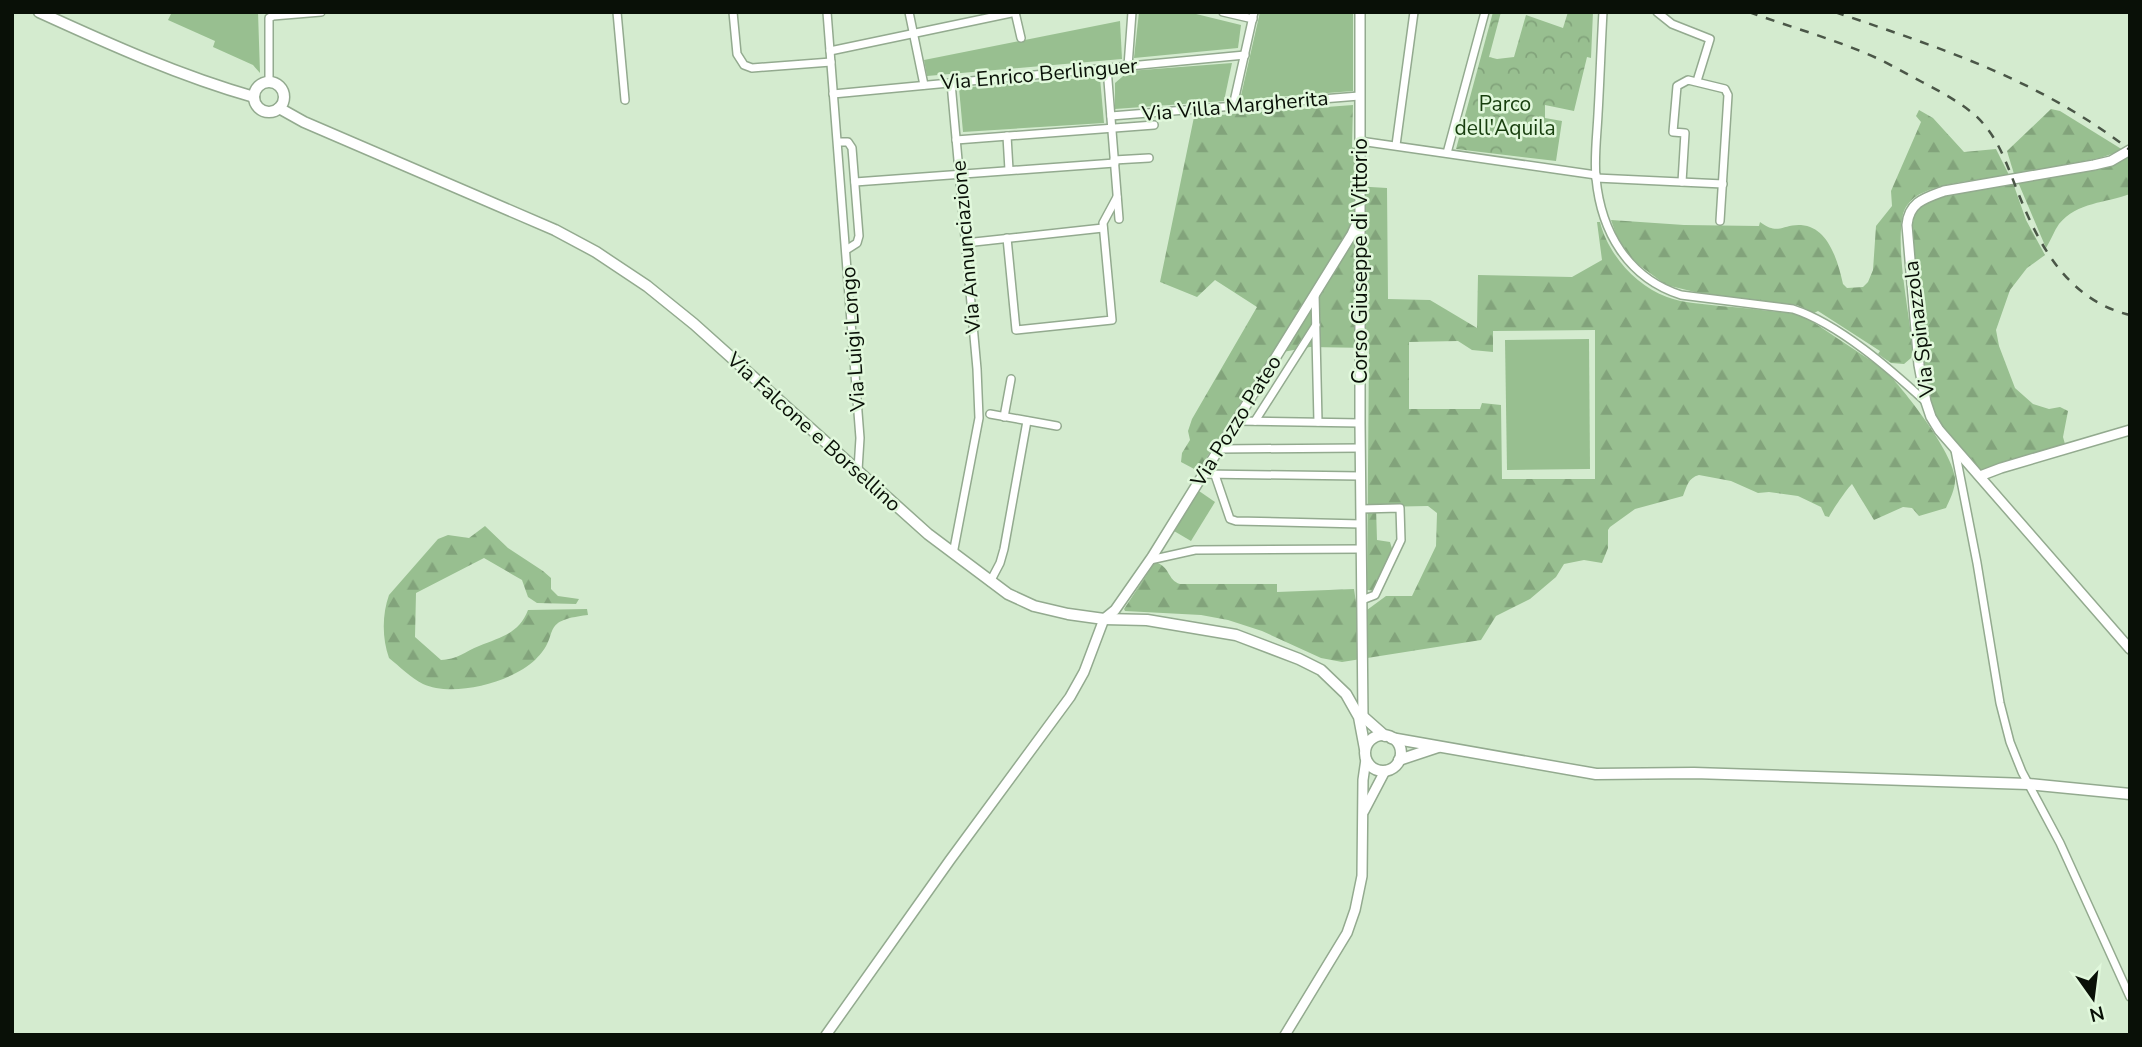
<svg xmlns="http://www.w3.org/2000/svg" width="2142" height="1047" font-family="'Nunito Sans',sans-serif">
	<defs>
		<pattern id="forest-firs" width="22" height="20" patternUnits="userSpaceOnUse" patternTransform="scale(1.75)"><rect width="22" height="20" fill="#98bf90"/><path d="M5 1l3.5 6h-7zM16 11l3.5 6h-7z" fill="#82a37b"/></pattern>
		<pattern id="park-crowns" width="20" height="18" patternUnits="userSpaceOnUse" patternTransform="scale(1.75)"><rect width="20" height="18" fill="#98bf90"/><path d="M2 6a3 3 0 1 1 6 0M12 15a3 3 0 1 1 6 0" fill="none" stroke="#82a37b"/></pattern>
	</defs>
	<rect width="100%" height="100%" fill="#d4ebcf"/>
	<g fill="#98bf90">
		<path d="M 172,12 L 258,12 L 260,73 L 253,65 L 213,47 L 215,41 L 168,20 Z"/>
		<path d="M 1139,12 L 1188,12 L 1241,25 L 1238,48 L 1134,58 Z"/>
		<path d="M 1260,12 L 1353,12 L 1353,91 L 1240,100 Z"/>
		<path d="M 1120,21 L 1122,59 L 927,76 L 924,60 Z"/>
		<path d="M 1232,63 L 1224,101 L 1115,109 L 1115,83 L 1129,71 Z"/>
		<path d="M 1096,77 L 1100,78 L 1104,123 L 963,132 L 959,88 Z"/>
		<path d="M 1589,339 L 1590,469 L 1507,470 L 1505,340 Z"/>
		<path d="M 1199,491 L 1215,502 L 1191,541 L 1174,531 Z"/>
	</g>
	<g fill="url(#forest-firs)" fill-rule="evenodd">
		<path d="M 1353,105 L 1352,147 L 1354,148 L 1354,186 L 1387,188 L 1388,299 L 1430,300 L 1477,328 L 1478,275 L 1572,277 L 1602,260 L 1597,222 L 1600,222 C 1608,254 1635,285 1667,297 C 1683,303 1703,304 1720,306 C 1746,308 1771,311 1796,314 L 1810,320 L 1873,362 L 1875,360 C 1897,380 1951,448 1955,477 C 1956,488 1950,499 1946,508 L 1919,516 L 1912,508 L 1903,507 L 1874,520 L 1852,484 C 1849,486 1831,512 1829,517 L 1825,516 L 1821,507 L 1798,496 L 1769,492 L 1758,493 L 1731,481 L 1699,475 C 1688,478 1687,486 1683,496 L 1635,509 L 1610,527 L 1608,530 L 1608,548 L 1602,563 L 1584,560 L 1564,564 L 1556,577 L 1530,599 L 1496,616 L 1481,640 L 1342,662 L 1321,658 L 1262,631 L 1228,620 L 1201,615 L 1125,611 L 1124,609 L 1155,562 C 1171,567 1167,580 1180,584 L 1277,584 L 1277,592 L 1354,589 L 1357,609 L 1367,610 L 1386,596 L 1412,596 L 1436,546 L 1437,513 L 1428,506 L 1376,507 L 1377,540 L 1390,542 L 1393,552 L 1374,591 L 1367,590 L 1369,348 L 1310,347 L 1272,354 L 1198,471 L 1181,462 L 1182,453 L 1190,440 L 1188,431 L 1192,419 L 1257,307 L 1215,280 L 1197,297 L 1160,282 L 1194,117 ZM 1595,330 L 1595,479 L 1502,479 L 1501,405 L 1482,403 L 1480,409 L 1409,409 L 1409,342 L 1458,341 L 1472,350 L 1493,352 L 1493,331 Z"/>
		<path d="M 2051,109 L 2060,111 L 2123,150 L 2100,158 L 2014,174 L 2007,151 Z"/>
		<path d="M 1919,110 L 1933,118 L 1964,152 L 1996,149 L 2009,175 C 1982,180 1938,182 1915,197 C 1909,202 1905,207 1903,214 C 1895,251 1910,314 1913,352 L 1911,358 L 1904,364 L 1891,363 L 1878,354 L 1880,351 L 1818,311 L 1814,313 L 1797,305 L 1699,293 L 1666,285 L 1639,265 L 1627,253 L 1619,243 L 1611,220 L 1684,225 L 1759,226 L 1760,222 C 1779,236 1782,224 1801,225 C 1829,227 1838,262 1843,284 L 1847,288 L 1863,287 L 1868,282 L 1873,270 L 1876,226 L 1892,206 L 1891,191 L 1921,122 L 1916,116 Z"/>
		<path d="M 2130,156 L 2130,194 C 2106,203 2077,202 2059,224 C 2054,231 2051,240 2046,248 L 2018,182 L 2111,165 Z"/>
		<path d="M 2013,183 L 2026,220 L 2045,255 L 2027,268 L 2010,290 L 1996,330 L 1999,346 L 2015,388 L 2033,404 L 2049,409 L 2060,407 L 2068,411 L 2063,437 L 2065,444 L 1981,470 C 1966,460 1942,428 1934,412 C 1920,379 1906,243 1915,210 L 1929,200 L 1947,195 Z"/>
		<path d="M 485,526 L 508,548 L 543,571 L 551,578 L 551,589 L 558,596 L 579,599 L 576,604 L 537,603 L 528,597 L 522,580 L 484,558 L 416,593 L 415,637 L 441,660 C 456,660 466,651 479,646 C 500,637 519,634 528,610 L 587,609 L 588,615 C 536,621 563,634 535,660 C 512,682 453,698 423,684 C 411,678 399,666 389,658 C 382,639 382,614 389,595 L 438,539 L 448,535 L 469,538 Z"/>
	</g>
	<path fill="url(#park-crowns)" d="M 1493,12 L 1501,12 L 1489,57 L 1497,59 L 1514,57 L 1526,15 L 1563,28 L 1568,12 L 1593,12 L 1591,58 L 1587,57 L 1574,111 L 1545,105 L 1545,118 L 1562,121 L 1556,161 L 1456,149 Z"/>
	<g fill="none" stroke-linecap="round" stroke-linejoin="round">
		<defs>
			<g id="minor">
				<path d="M 617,12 L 625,100"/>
				<path d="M 733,12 L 737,54 L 744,65 L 752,68 L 831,62"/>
				<path d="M 827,12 L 860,438 L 858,470"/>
				<path d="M 909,12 L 924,85"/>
				<path d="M 1015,12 L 1021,38"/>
				<path d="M 1223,12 L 1253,19"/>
				<path d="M 1603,12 C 1601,46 1600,80 1598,114 C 1597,135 1594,157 1596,178 C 1601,232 1628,278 1681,295 L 1793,309 C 1839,324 1890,369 1926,402"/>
				<path d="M 1657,12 L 1672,24 L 1710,39 L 1697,81"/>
				<path d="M 830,51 L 1016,12"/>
				<path d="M 1128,66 L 1132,12"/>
				<path d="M 1107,68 L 1119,219"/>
				<path d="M 269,82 L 269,18 L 273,16 L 321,12"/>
				<path d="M 951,83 L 977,369 L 979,418 L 953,554"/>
				<path d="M 833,94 L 1245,55"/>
				<path d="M 1233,106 L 1254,12"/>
				<path d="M 1111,116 L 1359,96"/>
				<path d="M 1007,136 L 1009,170"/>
				<path d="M 956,140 L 1154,125"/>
				<path d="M 1360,141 L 1596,175"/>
				<path d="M 838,142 L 848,142 L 852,148 L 859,236 L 857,243 L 846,250"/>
				<path d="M 1396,145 L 1414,12"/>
				<path d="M 1447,153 L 1485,12"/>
				<path d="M 1114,160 L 1149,158"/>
				<path d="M 1596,178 L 1723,184"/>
				<path d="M 855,182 L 1115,163"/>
				<path d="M 1682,182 L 1685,133 L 1673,132 L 1677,86 L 1688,80 L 1725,89 L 1728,95 L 1720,221"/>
				<path d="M 1007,238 L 1016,330 L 1112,320 L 1103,223 L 1117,197"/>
				<path d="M 965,243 L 1103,228"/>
				<path d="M 1315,294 L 1318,422"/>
				<path d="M 990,414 L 1057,426"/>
				<path d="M 1004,417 L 1011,379"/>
				<path d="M 1236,421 L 1360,423"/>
				<path d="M 1255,421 L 1316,325"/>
				<path d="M 1219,449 L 1360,448"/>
				<path d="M 1955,450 L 1977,563 L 2000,703 L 2010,742 L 2022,772 L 2060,843 L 2130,997"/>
				<path d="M 1203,474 L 1360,476"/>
				<path d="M 1215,475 L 1230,519 L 1236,521 L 1361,524"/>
				<path d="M 1361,509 L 1400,508 L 1401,540 L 1375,595 L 1362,600"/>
				<path d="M 1150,560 L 1195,550 L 1361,549"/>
				<path d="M 990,582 L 1000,563 L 1004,549 L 1027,421"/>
			</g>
			<g id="tertiary">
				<path d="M 1360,12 L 1360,423 L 1363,717"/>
				<path d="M 2130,150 L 2111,161 L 2094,165 L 1944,191 C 1925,198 1909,202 1907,225 L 1919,365 L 1926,402 L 1931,417 L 1939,430 L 2130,649"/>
				<path d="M 1980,476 L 2001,468 L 2130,430"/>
				<path d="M 1364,811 L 1385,771"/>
				<path d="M 826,1035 L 950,860 L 1070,697 L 1084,672 L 1104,619 L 1115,610 L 1152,557 L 1352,234 L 1360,216"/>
				<path d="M 1285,1035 L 1347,933 L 1355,910 L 1362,876 L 1363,780 L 1366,759"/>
			</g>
			<g id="secondary">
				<path d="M 39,12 C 109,44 180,76 254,97"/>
				<circle cx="269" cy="97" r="15"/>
				<path d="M 279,108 L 304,122 L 555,230 L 596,252 L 647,286 L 694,324 L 928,534 L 1008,594 L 1034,606 L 1068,614 L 1104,619 L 1147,620 L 1236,635 L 1299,659 L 1321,670 L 1346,694 L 1359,717 L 1365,749"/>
				<path d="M 1359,713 L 1385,736"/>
				<circle cx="1383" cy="753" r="18"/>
				<path d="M 1391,738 L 1596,774 L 1694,773 L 2028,784 L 2130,794"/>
				<path d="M 1399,760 L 1438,747"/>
			</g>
		</defs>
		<use href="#minor" stroke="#93aa8f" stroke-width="10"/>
		<use href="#tertiary" stroke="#93aa8f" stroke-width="12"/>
		<use href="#secondary" stroke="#93aa8f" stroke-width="13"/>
		<use href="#minor" stroke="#fff" stroke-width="7"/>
		<use href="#tertiary" stroke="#fff" stroke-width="9"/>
		<use href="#secondary" stroke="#fff" stroke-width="10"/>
		<g stroke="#4a5647" stroke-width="2.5" stroke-dasharray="9 9" stroke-linecap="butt">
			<path d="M 1749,12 C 1787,26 1827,37 1865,53 C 1885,61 1903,72 1922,82 C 1941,92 1960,102 1976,116 C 2000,139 2007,166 2019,195 C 2040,248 2070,301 2130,315"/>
			<path d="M 1835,12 C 1943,49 2038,79 2130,150"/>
		</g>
	</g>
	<g text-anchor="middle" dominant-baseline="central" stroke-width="5" stroke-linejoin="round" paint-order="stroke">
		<g font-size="21" fill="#091007" stroke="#e1f8dc">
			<text transform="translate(1039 74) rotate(-5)">Via Enrico Berlinguer</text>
			<text transform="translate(1235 106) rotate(-5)">Via Villa Margherita</text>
			<text transform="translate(966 247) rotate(-95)">Via Annunciazione</text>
			<text transform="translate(1360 261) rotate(-90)">Corso Giuseppe di Vittorio</text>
			<text transform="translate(1919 329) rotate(-97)">Via Spinazzola</text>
			<text transform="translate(853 339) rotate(-94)">Via Luigi Longo</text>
			<text transform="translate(1236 421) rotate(-58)">Via Pozzo Pateo</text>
			<text transform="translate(814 432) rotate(42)">Via Falcone e Borsellino</text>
		</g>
		<g font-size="21" fill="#173e0e" stroke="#e1f8dc">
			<text x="1505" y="104">Parco<tspan x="1505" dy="24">dell'Aquila</tspan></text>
		</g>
	</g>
	<rect width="2142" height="1047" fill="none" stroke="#091007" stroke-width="28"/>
	<g transform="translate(2093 998) rotate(166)" stroke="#e1f8dc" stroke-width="5" paint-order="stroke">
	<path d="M0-5L12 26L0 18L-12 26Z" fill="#091007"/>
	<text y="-10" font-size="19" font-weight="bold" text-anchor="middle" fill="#091007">N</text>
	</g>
</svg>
